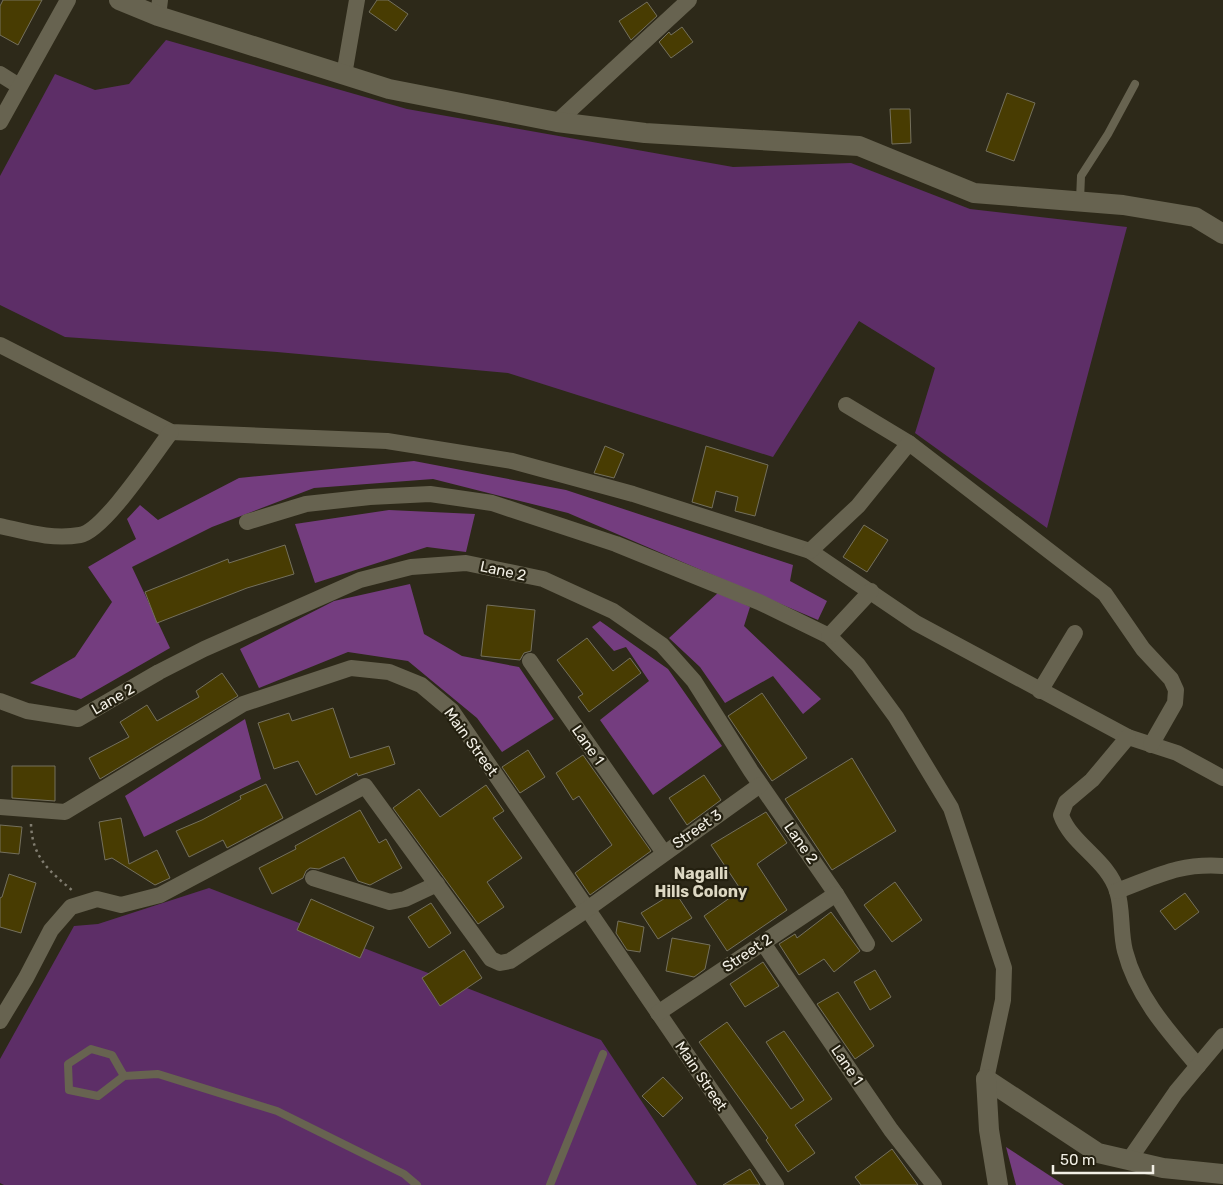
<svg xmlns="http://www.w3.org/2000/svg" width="1223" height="1185" font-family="Rubik,sans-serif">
	<rect width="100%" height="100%" fill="#2d2919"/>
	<g fill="#5d2e67">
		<path d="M 166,40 L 407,109 L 733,167 L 851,163 L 970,209 L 1127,227 L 1047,528 L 915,433 L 935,368 L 859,321 L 773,457 L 508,373 L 277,352 L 65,337 L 0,305 L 0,176 L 55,74 L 95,90 L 129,84 Z"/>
		<path d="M 209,888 L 601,1040 L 697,1185 L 4,1185 L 0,1183 L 0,1059 L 74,926 L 98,924 Z"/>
	</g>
	<g fill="#743d7f">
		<path d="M 414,461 L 566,490 L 793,565 L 790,581 L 827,601 L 818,620 L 568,513 L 433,479 L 314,488 L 212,527 L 132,567 L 170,648 L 81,699 L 30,683 L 75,657 L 112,602 L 88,567 L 136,539 L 127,519 L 140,505 L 158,520 L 239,478 Z"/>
		<path d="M 389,510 L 475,514 L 466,552 L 427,547 L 315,583 L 295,524 Z"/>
		<path d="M 410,584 L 424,634 L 462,656 L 519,667 L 554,719 L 502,752 L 477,718 L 408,661 L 348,652 L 259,688 L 240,649 L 334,601 Z"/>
		<path d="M 720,591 L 750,607 L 744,626 L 821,699 L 803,714 L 773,676 L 725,703 L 700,667 L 669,638 Z"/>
		<path d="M 600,621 L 668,669 L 722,746 L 653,795 L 600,720 L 649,681 L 626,647 L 614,651 L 592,627 Z"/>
		<path d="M 245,719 L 261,779 L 144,837 L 125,796 Z"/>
		<path d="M 1006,1147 L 1064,1185 L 1016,1185 Z"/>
	</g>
	<g fill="#483c02" stroke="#74705d">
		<path d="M 3,0 L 42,0 L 18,45 L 0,35 L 0,6 Z"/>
		<path d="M 377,0 L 388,0 L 408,14 L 396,31 L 369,12 Z"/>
		<path d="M 647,2 L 657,16 L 631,40 L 619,21 Z"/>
		<path d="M 682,27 L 693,42 L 671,58 L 659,42 L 669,32 L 671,35 Z"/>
		<path d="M 1007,93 L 1035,103 L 1014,161 L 986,151 Z"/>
		<path d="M 890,109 L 910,109 L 911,143 L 892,144 Z"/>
		<path d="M 605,446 L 624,454 L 614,478 L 594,473 Z"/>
		<path d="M 706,446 L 768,465 L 755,516 L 735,511 L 738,497 L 716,491 L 712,508 L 692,502 Z"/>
		<path d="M 864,525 L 888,540 L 867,572 L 843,557 Z"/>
		<path d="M 285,545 L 294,574 L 247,588 L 157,623 L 145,592 L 228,559 L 229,563 Z"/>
		<path d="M 487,605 L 535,610 L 531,651 L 524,653 L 520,660 L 481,656 Z"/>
		<path d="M 587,638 L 613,671 L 630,658 L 641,673 L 589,712 L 578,697 L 583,694 L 557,660 Z"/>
		<path d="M 222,673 L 238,696 L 100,779 L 89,758 L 129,737 L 120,722 L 147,705 L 157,721 L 199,697 L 196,691 Z"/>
		<path d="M 762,693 L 807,758 L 772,781 L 728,716 Z"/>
		<path d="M 333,708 L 350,758 L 389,746 L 395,764 L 358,776 L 357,773 L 316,795 L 298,761 L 274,769 L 258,723 L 289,713 L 292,721 Z"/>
		<path d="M 528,750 L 545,777 L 520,793 L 502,767 Z"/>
		<path d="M 583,755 L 651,851 L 590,895 L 575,873 L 612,845 L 579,796 L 573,800 L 556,773 Z"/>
		<path d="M 852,758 L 896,831 L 832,870 L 785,799 Z"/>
		<path d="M 12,766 L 55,766 L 55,801 L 12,798 Z"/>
		<path d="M 704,775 L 721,800 L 687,825 L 669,798 Z"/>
		<path d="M 266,784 L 283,818 L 227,848 L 223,840 L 189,857 L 176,831 L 202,820 L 241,799 L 240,796 Z"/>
		<path d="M 486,785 L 504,811 L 493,818 L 522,858 L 487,882 L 504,907 L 478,924 L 393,808 L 419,789 L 440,817 Z"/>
		<path d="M 360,810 L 379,843 L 386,839 L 402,868 L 370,885 L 358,881 L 344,857 L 319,869 L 310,868 L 306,871 L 303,878 L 272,894 L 259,868 L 296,849 L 295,846 Z"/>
		<path d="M 766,812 L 787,843 L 757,864 L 787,910 L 727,951 L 704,916 L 741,890 L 711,845 Z"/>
		<path d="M 121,818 L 129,864 L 157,850 L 170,878 L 155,885 L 112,858 L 105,860 L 99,822 Z"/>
		<path d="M 0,825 L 22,827 L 19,854 L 0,852 Z"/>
		<path d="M 9,874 L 36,883 L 21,933 L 0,927 L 0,898 L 2,897 Z"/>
		<path d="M 895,882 L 922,920 L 892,942 L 864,905 Z"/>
		<path d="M 675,892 L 692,918 L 658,939 L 641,913 Z"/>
		<path d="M 1185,893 L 1199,912 L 1175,930 L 1160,911 Z"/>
		<path d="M 311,899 L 374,927 L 360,958 L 297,930 Z"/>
		<path d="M 431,903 L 451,933 L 429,948 L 408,917 Z"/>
		<path d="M 831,912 L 860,951 L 834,972 L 824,959 L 799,975 L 779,944 L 795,934 L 797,938 Z"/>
		<path d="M 618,921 L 644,927 L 640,952 L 627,950 L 616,933 Z"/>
		<path d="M 672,938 L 710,945 L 705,969 L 694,977 L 666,971 Z"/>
		<path d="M 464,950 L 482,978 L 440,1006 L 422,978 Z"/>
		<path d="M 763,962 L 779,986 L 745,1007 L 730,984 Z"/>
		<path d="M 875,970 L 891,997 L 870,1010 L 854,982 Z"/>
		<path d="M 838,992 L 874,1046 L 855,1059 L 817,1004 Z"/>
		<path d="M 727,1022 L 791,1109 L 804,1100 L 766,1042 L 784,1031 L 832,1099 L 795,1125 L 815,1153 L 788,1172 L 766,1140 L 768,1138 L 699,1042 Z"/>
		<path d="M 663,1077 L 683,1098 L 663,1117 L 642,1096 Z"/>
		<path d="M 892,1149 L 918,1185 L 861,1185 L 855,1177 Z"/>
		<path d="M 750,1169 L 760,1185 L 723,1185 Z"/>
	</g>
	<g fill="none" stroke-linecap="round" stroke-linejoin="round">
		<path stroke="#817d70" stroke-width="2.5" stroke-dasharray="2.5 4" stroke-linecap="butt" d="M 31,824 C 32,857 49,871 73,891"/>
		<g stroke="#676350" stroke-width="8">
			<path d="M 1080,200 L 1081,176 L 1108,134 L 1135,84"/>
			<path d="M 124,1076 L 112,1055 L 91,1049 L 68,1064 L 69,1090 L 98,1096 L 124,1076 L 158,1074 L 277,1111 L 404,1174 L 417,1185"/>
			<path d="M 550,1185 L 603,1054"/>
		</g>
		<g stroke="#676350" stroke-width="16">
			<path d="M 158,16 L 160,0"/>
			<path d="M 0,74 L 19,86"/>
			<path d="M 344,75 L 357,0"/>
			<path d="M 0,122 L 68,0"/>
			<path d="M 557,122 L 689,0"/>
			<path d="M 0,345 L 171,432 L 387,441 L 512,461 L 633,494 L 810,551 L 916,623 L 1128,737 L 1177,753 L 1223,778"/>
			<path d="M 846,405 L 909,443"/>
			<path d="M 247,522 L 306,504 L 370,497 L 430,494 L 492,503 L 616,544 L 759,602 L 829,636 L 858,665 L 896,717 L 951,808 L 1004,968 L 1003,1000 L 986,1079"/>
			<path d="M 0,526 C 27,532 52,540 80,535 C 104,531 154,454 171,432"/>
			<path d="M 810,551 L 858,506 L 909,443 L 1105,594 L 1143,649 L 1171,679 L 1176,690 L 1175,703 L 1151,745"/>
			<path d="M 829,636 L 871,591"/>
			<path d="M 530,661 L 664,853"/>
			<path d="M 1040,691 L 1075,633"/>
			<path d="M 0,701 L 27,711 L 78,719 L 159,672 L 204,649 L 360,580 L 411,567 L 466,563 L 543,579 L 613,611 L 662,645 L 694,681 L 751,771 L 836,894 L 867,944"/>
			<path d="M 1128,737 L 1092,780 L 1066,802 L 1061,815 C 1071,844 1108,860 1117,891 C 1123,909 1120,932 1125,951 C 1137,997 1168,1031 1198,1066"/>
			<path d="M 0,807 L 65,812 L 243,704 L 351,668 L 389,672 L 421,685 L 452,711 L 776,1185"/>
			<path d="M 313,878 L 390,902 L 405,899 L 437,884"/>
			<path d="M 1117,891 C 1158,876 1178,863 1223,866"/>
			<path d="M 763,943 L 891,1130 L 934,1185"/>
			<path d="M 658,1013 L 836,894"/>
			<path d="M 0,1021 L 26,978 L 51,930 L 71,907 L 97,899 L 121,905 L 160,895 L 365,786 L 491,959 L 500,963 L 510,961 L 586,910 L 760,785"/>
			<path d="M 1129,1160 L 1176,1092 L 1223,1036"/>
		</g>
		<g stroke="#676350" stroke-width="20">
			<path d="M 119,0 L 158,16 L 389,89 L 557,122 L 645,133 L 859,146 L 974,193 L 1123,205 L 1195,217 L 1223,234"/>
			<path d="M 986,1079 L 1098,1153 L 1163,1168 L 1223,1174"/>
			<path d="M 986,1079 L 989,1130 L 998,1185"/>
		</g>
	</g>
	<g text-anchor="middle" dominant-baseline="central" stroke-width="4.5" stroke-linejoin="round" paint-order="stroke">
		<g font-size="15" fill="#f2efe5" stroke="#242010">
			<text transform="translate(503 571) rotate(12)">Lane 2</text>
			<text transform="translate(113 699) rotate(-30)">Lane 2</text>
			<text transform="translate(471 742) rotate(54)">Main Street</text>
			<text transform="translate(588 745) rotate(55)">Lane 1</text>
			<text transform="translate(697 829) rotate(-35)">Street 3</text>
			<text transform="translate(801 843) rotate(55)">Lane 2</text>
			<text transform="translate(747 953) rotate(-34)">Street 2</text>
			<text transform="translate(847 1065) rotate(56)">Lane 1</text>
			<text transform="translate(701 1076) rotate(56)">Main Street</text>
		</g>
		<g font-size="16" font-weight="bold" fill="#ddd8c3" stroke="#242010">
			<text x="701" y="873">Nagalli<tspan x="701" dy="18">Hills Colony</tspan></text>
		</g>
	</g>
	<path d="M1053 1165v8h100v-8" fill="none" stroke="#f2efe5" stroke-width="2.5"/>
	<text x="1060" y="1165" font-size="15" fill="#f2efe5" stroke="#242010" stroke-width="4" paint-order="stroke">50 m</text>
</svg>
